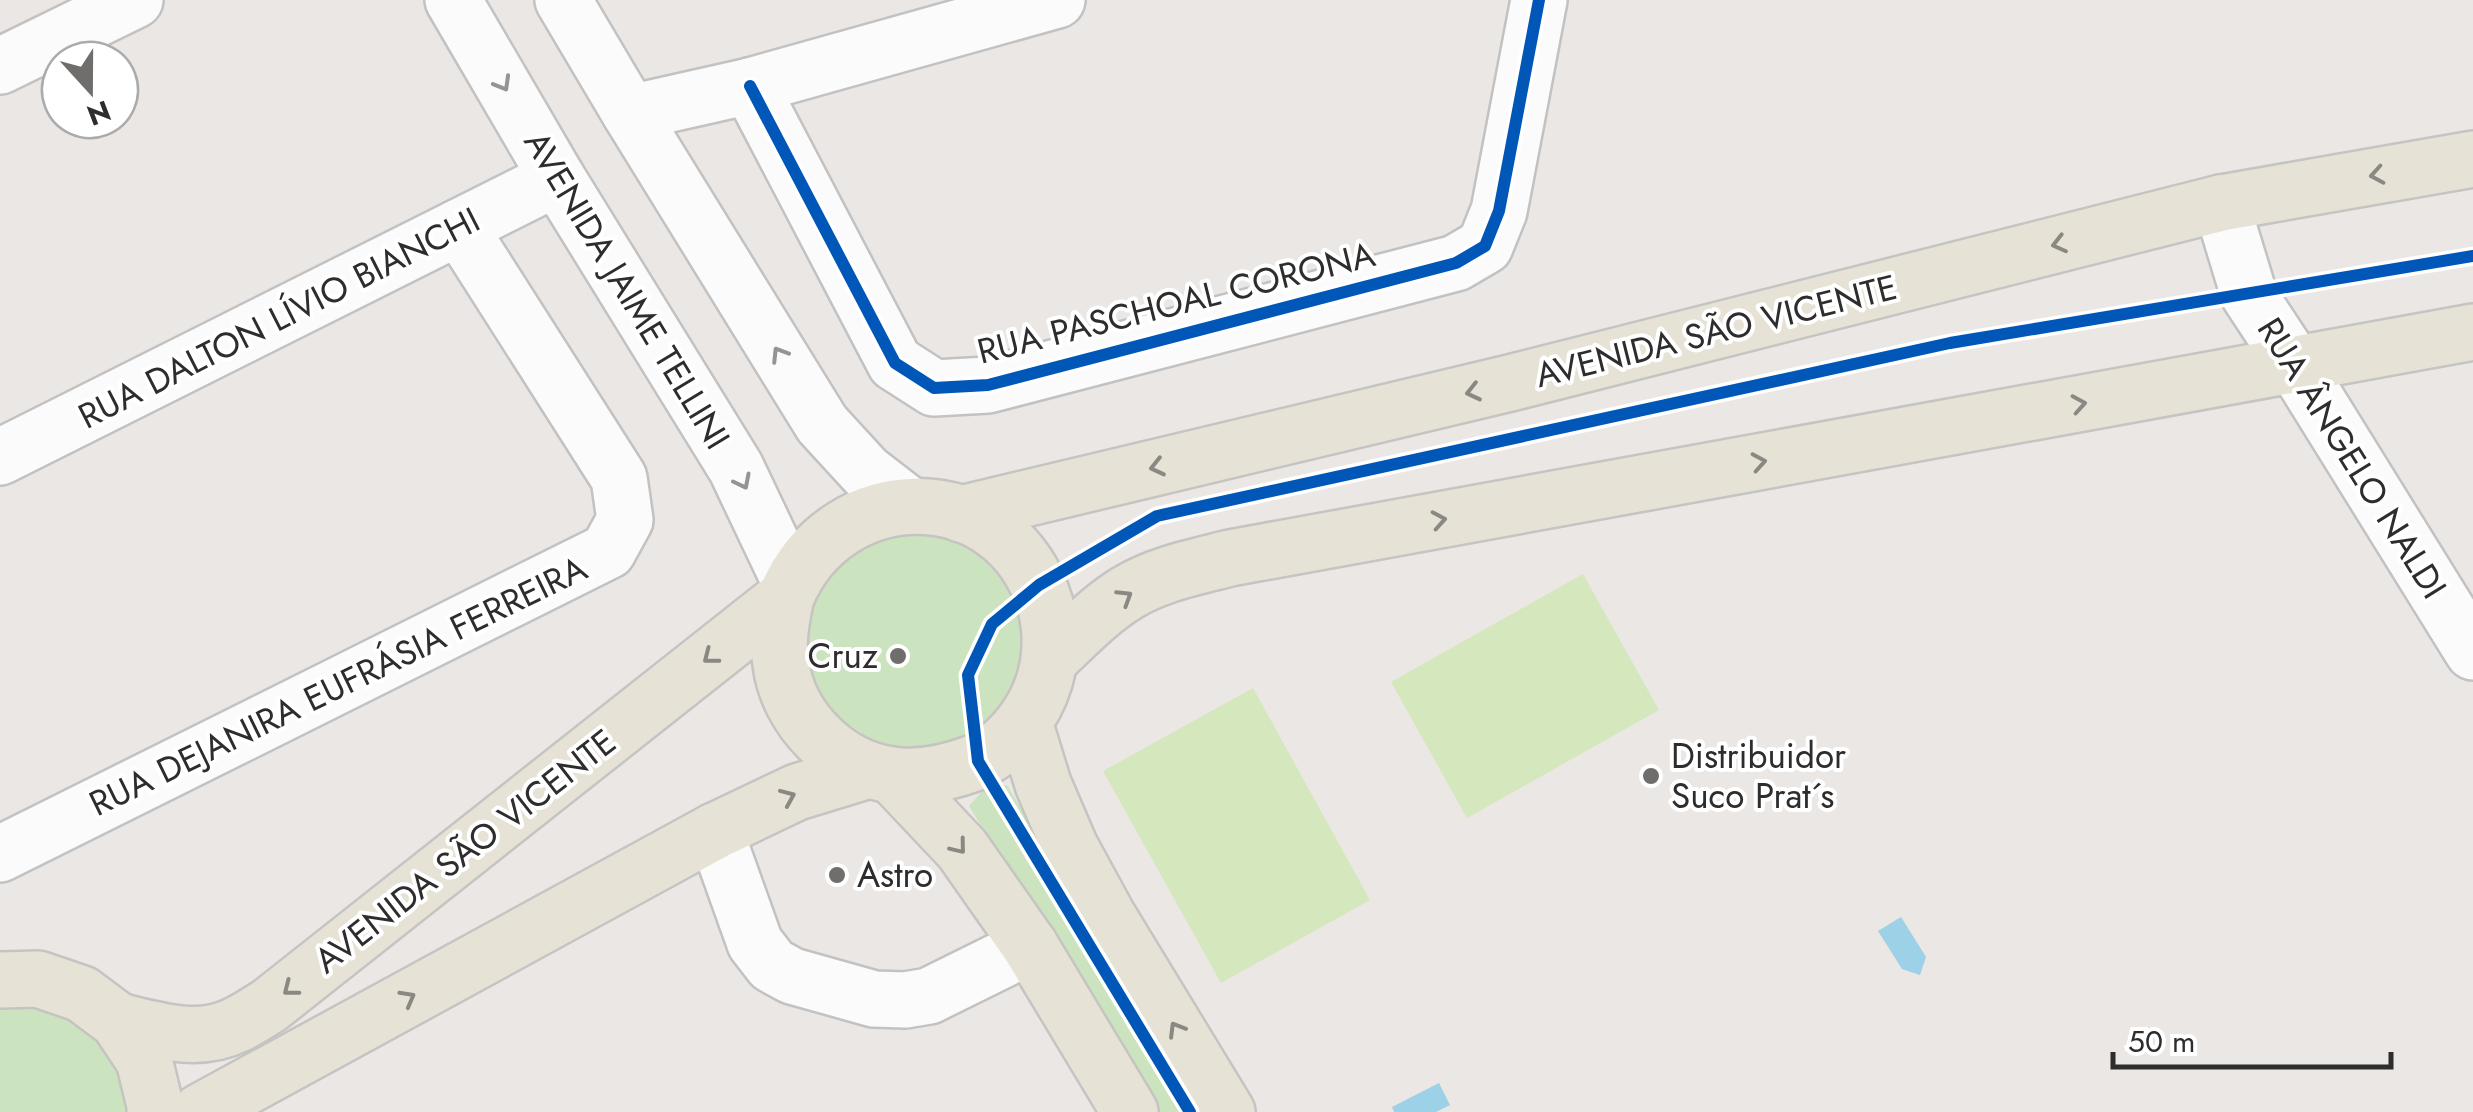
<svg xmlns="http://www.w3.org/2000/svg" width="2473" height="1112" font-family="Jost,sans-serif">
	<rect width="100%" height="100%" fill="#eae7e4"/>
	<g fill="#cce3bf">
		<path d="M 950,525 L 1030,600 L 1028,674 L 981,733 L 946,747 L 908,750 L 872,740 L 840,719 L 817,689 L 806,653 L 806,615 L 819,579 L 876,529 Z"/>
		<path d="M 1007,785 L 1205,1112 L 1156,1112 L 969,806 L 986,787 Z"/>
		<path d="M 14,995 C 31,1002 76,1014 89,1025 C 114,1046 126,1080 126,1112 L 0,1112 L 0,998 Z"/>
	</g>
	<g fill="#d5e7bd">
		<path d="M 1583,574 L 1659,710 L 1467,818 L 1391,682 Z"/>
		<path d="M 1253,688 L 1370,900 L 1221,983 L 1103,771 Z"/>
	</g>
	<g fill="#9cd1e7">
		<path d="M 1901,917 L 1926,957 L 1920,975 L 1902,969 L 1878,931 Z"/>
		<path d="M 1439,1083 L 1450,1105 L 1436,1112 L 1394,1112 L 1392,1107 Z"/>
	</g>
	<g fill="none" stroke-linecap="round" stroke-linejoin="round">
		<defs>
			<g id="minor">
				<path d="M 453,0 L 557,178 L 736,468 L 791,584"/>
				<path d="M 563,0 L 630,113 L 822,424 L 866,472 L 910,506"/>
				<path d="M 0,66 L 135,0"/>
				<path d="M 750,86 L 895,363 L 934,388 L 988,385 L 1456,263 L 1485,246 L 1499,211 L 1539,0"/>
				<path d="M 630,113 L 750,86 L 1057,0"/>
				<path d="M 2221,203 L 2249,295 L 2295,365 L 2473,652"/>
				<path d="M 0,457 L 557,178"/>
				<path d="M 715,831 L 755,943 L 772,965 L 792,976 L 874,999 L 905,1000 L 929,996 L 1030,946"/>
				<path d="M 0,854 L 608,551 L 625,520 L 619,478 L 459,227"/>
			</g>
			<g id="major">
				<path d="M 961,514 L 1514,382 L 2221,203 L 2473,159"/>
				<path d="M 1050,659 C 1075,636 1099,610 1127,593 C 1158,574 1195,567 1230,558 L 2473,332"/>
				<path d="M 1024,722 L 1043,784 L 1070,847 L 1107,915 L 1227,1112"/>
				<path d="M 893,776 L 962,849 L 1030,946 L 1130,1112"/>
				<path d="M 0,980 L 38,979 L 82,994 L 118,1021 L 144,1060 L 155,1105 L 155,1112"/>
				<path d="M 118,1021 C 156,1030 198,1044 236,1025 C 247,1020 259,1012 270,1005 L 786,597 C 836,475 1006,475 1045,604 C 1053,634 1052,664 1040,693 C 1028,722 1003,751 974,763 C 947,773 920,779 892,775 C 837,768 788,719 781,664 C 777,641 781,620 786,597"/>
				<path d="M 200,1112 L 715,831 L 797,792 L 869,770"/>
			</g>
		</defs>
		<use href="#minor" stroke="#c3c2c2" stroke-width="60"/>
		<use href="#major" stroke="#c6c4c3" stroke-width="60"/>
		<use href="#minor" stroke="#fcfbfb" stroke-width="55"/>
		<use href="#major" stroke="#e6e3d6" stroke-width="55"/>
		<defs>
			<g id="cycleway">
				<path d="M 750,86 L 895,363 L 934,388 L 988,385 L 1456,263 L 1485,246 L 1499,211 L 1539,0"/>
				<path d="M 1190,1112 L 978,761 L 968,675 L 992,624 L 1039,585 L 1157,516 L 1950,343 L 2473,256"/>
			</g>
		</defs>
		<use href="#cycleway" stroke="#fff" stroke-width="19"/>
		<use href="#cycleway" stroke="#0057b8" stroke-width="12"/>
	</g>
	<defs><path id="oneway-chevron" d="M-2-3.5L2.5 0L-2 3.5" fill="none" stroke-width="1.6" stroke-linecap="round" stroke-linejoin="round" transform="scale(2.5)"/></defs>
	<g stroke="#949494">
		<use href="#oneway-chevron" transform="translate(503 84) rotate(60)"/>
		<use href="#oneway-chevron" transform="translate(779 354) rotate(-122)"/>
		<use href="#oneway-chevron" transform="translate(743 482) rotate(63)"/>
	</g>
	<g stroke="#8a8882">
		<use href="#oneway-chevron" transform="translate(2377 175) rotate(170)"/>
		<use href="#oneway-chevron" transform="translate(2059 244) rotate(166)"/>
		<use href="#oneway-chevron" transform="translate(1473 392) rotate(167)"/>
		<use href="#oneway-chevron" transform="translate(2079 404) rotate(-10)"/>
		<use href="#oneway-chevron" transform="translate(1759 462) rotate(-10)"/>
		<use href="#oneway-chevron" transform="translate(1157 467) rotate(167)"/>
		<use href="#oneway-chevron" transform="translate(1439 520) rotate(-10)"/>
		<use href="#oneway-chevron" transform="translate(1125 597) rotate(-32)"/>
		<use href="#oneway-chevron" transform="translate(710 657) rotate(142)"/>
		<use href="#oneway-chevron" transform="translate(788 797) rotate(-23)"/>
		<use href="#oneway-chevron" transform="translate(959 847) rotate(51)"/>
		<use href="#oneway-chevron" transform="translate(290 989) rotate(142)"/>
		<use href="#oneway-chevron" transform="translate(408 998) rotate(-29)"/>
		<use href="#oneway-chevron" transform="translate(1176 1029) rotate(-121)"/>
	</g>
	<g fill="#6f6e6d" stroke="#fff" stroke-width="4">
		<circle cx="898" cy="656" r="10"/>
		<circle cx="1651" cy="776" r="10"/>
		<circle cx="837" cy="875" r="10"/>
	</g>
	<g text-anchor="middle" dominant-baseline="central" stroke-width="8" stroke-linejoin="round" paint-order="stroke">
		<g font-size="35" fill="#2d2d2d" stroke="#fff">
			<text transform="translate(627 290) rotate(59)">AVENIDA JAIME TELLINI</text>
			<text transform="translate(1176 303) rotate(-14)">RUA PASCHOAL CORONA</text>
			<text transform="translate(279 318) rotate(-27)">RUA DALTON LÍVIO BIANCHI</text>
			<text transform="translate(1716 331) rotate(-14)">AVENIDA SÃO VICENTE</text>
			<text transform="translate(2352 458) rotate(58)">RUA ÂNGELO NALDI</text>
			<text transform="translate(338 686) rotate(-26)">RUA DEJANIRA EUFRÁSIA FERREIRA</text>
			<text transform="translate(465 851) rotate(-38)">AVENIDA SÃO VICENTE</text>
		</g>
		<g font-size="35" fill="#2d2d2d" stroke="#fff" text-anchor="start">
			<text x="878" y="656" text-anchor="end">Cruz</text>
			<text x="1671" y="756">Distribuidor<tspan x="1671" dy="40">Suco Prat´s</tspan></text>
			<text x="857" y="875">Astro</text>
		</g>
	</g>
	<g transform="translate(90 90) rotate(159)"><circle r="48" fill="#ffffff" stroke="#ababab" stroke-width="2.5"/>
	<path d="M0-8L18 38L0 25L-18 38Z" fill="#6f6e6d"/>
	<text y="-15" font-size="28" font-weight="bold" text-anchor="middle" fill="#2d2d2d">N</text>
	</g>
	<path d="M2113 1052v15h278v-15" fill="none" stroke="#2d2d2d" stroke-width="5"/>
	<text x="2128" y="1052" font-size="30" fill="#2d2d2d" stroke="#ffffff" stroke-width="8" paint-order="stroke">50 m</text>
</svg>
